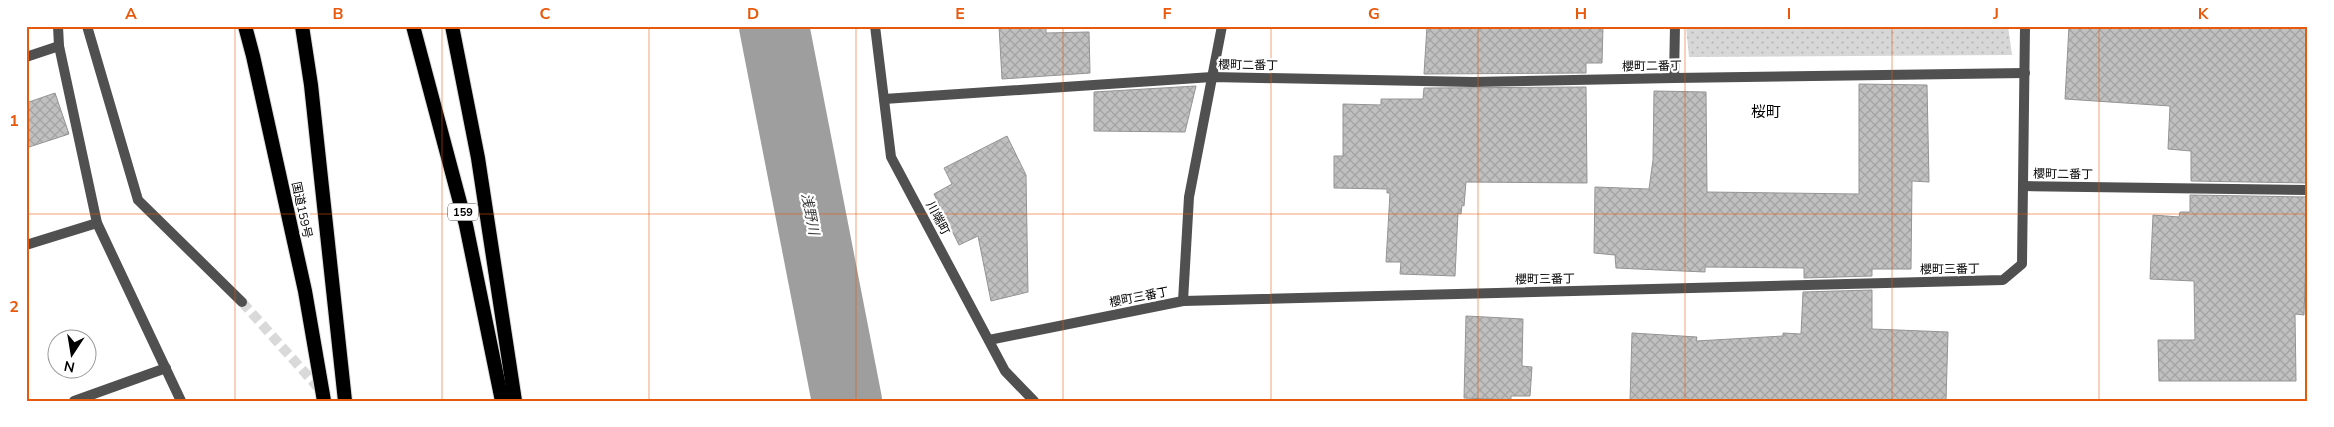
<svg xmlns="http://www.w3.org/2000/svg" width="2334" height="427" font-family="'Nunito Sans','Noto Sans JP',sans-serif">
	<defs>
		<pattern id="grass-dots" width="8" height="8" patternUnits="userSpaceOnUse" patternTransform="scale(1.25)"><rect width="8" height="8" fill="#d7d7d7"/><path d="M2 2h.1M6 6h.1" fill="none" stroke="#b7b7b7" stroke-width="1.8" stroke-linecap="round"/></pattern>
		<pattern id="building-cross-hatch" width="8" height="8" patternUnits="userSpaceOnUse" patternTransform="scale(1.25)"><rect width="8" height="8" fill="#c0c0c0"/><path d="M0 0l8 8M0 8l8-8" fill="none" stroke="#a3a3a3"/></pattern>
	</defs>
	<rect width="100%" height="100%" fill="#fff"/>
	<path fill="url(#grass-dots)" d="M 1686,26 L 2008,26 L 2012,55 L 1689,57 Z"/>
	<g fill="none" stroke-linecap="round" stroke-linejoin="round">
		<path stroke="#9e9e9e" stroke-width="70" d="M 774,26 L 847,401"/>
	</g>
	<g fill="url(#building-cross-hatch)" stroke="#949494">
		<path d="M 999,26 L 1046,26 L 1046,33 L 1089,32 L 1090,73 L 1002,79 Z"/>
		<path d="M 1427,26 L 1603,26 L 1602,63 L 1586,63 L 1586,73 L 1424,74 Z"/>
		<path d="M 2069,26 L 2308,26 L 2308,183 L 2191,181 L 2191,151 L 2168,149 L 2170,106 L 2065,99 Z"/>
		<path d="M 1859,84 L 1927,85 L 1929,182 L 1912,181 L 1911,269 L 1872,269 L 1872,276 L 1804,278 L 1804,268 L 1705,267 L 1705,272 L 1616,268 L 1615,255 L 1594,253 L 1595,187 L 1649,189 L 1653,160 L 1654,91 L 1706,92 L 1707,192 L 1859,194 Z"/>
		<path d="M 1196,86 L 1185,132 L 1094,131 L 1094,92 Z"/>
		<path d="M 1586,87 L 1587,183 L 1466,182 L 1464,206 L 1462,205 L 1461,214 L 1458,213 L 1455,276 L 1400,274 L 1401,262 L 1386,262 L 1390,193 L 1387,193 L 1387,189 L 1334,188 L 1334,156 L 1343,156 L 1343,104 L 1381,105 L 1381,99 L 1423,99 L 1424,88 Z"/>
		<path d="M 55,93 L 69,134 L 26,148 L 26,103 Z"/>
		<path d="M 1007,136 L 1026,175 L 1028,292 L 991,301 L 978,236 L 959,245 L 934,194 L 952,184 L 944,168 Z"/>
		<path d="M 2190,195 L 2308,197 L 2304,315 L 2295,314 L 2296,381 L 2159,381 L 2158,340 L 2195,340 L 2194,281 L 2150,279 L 2153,215 L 2179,217 L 2180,212 L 2190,212 Z"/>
		<path d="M 1872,290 L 1872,329 L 1948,332 L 1946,401 L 1630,401 L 1632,333 L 1697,337 L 1696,341 L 1783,336 L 1783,333 L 1801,334 L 1803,292 Z"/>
		<path d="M 1466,316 L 1523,319 L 1522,366 L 1532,367 L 1530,396 L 1511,396 L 1511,400 L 1464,398 Z"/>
	</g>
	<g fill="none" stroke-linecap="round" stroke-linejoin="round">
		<path stroke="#d9d9d9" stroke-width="10" stroke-dasharray="10 5" stroke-linecap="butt" d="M 242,302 L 323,393"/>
		<defs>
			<g id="trunk">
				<path d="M 245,26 L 253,56 L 305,291 L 324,401"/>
				<path d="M 302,26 L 311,85 L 345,401"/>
				<path d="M 413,26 L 466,225 L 502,401"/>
				<path d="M 452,26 L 478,158 L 515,401"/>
			</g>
		</defs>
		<use href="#trunk" stroke="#dbdbdb" stroke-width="16"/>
		<g stroke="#505050" stroke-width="10">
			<path d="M 884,99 L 1212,77 L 1473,82 L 1674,78"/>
			<path d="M 1183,301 L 1189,197 L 1222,26"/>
		</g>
		<g stroke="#505050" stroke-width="10">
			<path d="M 58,26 L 59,46 L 97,223 L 181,401"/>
			<path d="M 87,26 L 138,200 L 242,302"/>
			<path d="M 875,26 L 891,157 L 1005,371 L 1034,401"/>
			<path d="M 1675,26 L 1674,78 L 2025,73"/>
			<path d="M 26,57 L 59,46"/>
			<path d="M 2023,186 L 2308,190"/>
			<path d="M 26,245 L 97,223"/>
			<path d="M 989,340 L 1183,301 L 2003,280 L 2022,264 L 2025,26"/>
			<path d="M 74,401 L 166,368"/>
		</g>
		<use href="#trunk" stroke="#000" stroke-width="14"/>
	</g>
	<path fill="none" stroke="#e8590c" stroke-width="1" stroke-opacity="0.55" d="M 235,26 L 235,401M 442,26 L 442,401M 649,26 L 649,401M 856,26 L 856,401M 1063,26 L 1063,401M 1271,26 L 1271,401M 1478,26 L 1478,401M 1685,26 L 1685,401M 1892,26 L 1892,401M 2099,26 L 2099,401M 26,214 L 2308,214"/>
	<g text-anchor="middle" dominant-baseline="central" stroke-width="4.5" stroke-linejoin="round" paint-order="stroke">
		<rect fill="#fff" stroke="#4c4c4c" stroke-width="1" x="448" y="203.5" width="30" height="17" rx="4"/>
		<g font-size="11" font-weight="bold" fill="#000">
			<text x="463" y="212">159</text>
		</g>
		<g font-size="12" fill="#000" stroke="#fff">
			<text transform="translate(1248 65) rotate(1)">櫻町二番丁</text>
			<text transform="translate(1652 66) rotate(-1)">櫻町二番丁</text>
			<text transform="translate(2063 174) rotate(1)">櫻町二番丁</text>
			<text transform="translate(302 210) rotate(78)">国道159号</text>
			<text transform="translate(938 218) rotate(62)">川端町</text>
			<text transform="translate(1950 269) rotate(-1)">櫻町三番丁</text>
			<text transform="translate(1545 279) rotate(-1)">櫻町三番丁</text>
			<text transform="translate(1139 297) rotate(-11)">櫻町三番丁</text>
		</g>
		<g font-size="14" font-style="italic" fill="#3f3f3f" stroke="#fff">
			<text transform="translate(810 214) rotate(79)">浅野川</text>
		</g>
		<g font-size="15" fill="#000" stroke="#fff">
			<text x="1766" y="112">桜町</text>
		</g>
	</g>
	<rect width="2334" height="427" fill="none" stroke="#ffffff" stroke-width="55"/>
	<g transform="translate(72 354) rotate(192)"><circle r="24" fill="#ffffff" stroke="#999999"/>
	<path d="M0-4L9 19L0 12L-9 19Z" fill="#000000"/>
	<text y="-8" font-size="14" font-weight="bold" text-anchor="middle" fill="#000000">N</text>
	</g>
	<rect x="28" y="28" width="2278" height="372" fill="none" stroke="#e8590c" stroke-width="2"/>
	<g font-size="16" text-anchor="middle" font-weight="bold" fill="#e8590c">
		<text x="131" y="19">A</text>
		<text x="338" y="19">B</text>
		<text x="545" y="19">C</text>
		<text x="753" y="19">D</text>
		<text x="960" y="19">E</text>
		<text x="1167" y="19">F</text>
		<text x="1374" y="19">G</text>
		<text x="1581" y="19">H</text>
		<text x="1789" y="19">I</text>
		<text x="1996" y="19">J</text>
		<text x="2203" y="19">K</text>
		<text x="14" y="126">1</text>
		<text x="14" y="312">2</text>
	</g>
</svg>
